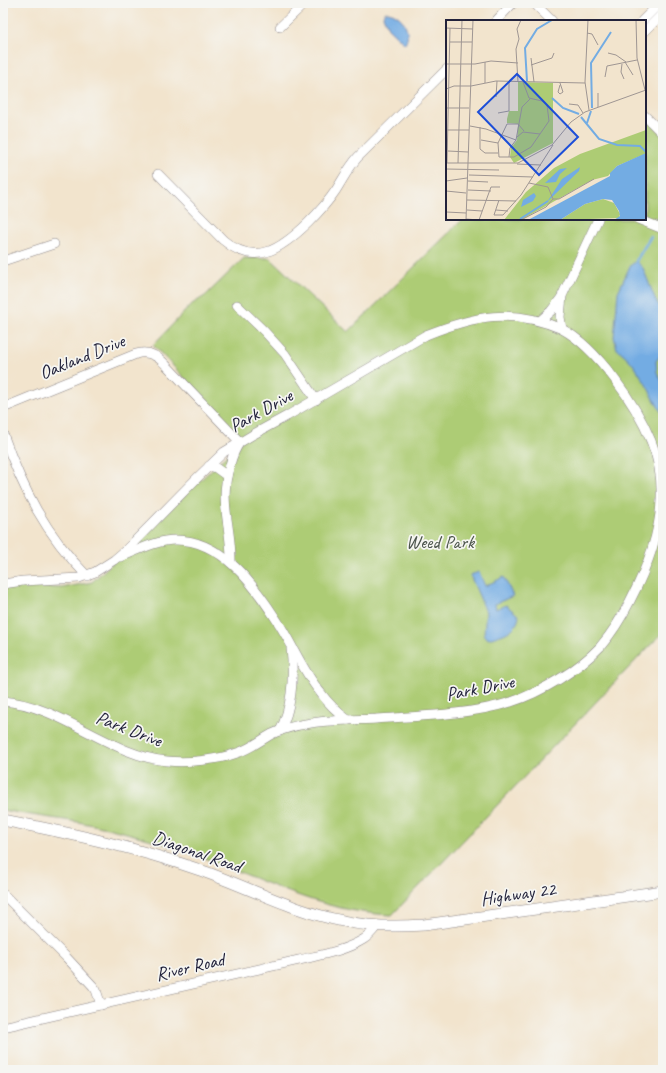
<svg xmlns="http://www.w3.org/2000/svg" width="666" height="1073" font-family="Caveat,sans-serif">
	<rect width="100%" height="100%" fill="#f6f6f2"/>
	<filter id="ink" filterUnits="userSpaceOnUse"><feTurbulence type="fractalNoise" baseFrequency=".025" numOctaves="2"/><feDisplacementMap in="SourceGraphic" scale="8" xChannelSelector="R" yChannelSelector="G"/><feConvolveMatrix kernelMatrix="1 2 1 2 8 2 1 2 1" color-interpolation-filters="sRGB"/></filter>
	<filter id="wash" filterUnits="userSpaceOnUse"><feTurbulence type="fractalNoise" baseFrequency=".012" numOctaves="4" result="noise"/><feDisplacementMap in="SourceGraphic" scale="16" xChannelSelector="R" yChannelSelector="G"/><feGaussianBlur stdDeviation="0.9" result="paint"/><feColorMatrix in="noise" values="0 0 0 0 0 0 0 0 0 0 0 0 0 0 0 0 0 1.4 0 .05"/><feComposite in="paint" operator="in"/></filter>
	<g filter="url(#wash)">
		<rect width="100%" height="100%" fill="#f2e4cd"/>
		<path fill="#adcc74" stroke="#687758" d="M 645,117 L 663,135 L 663,632 L 392,915 C 318,912 260,878 191,853 C 155,840 116,829 78,822 C 53,818 28,815 3,810 L 3,589 L 14,586 L 62,588 L 92,582 L 242,441 L 238,434 L 153,345 L 192,304 L 205,296 L 244,258 L 270,258 L 348,332 L 463,219 L 645,219 Z"/>
		<g fill="#73ace3" stroke="#4a678f">
			<path d="M 385,12 C 400,11 413,30 405,44 L 388,28 L 383,16 Z"/>
			<path d="M 636,261 L 643,268 L 656,301 L 663,311 L 663,353 L 656,361 L 657,372 L 663,383 L 663,415 C 650,394 638,363 617,349 L 614,337 L 618,292 L 630,266 Z"/>
			<path d="M 479,572 L 485,586 L 504,577 L 513,596 L 495,604 L 496,609 L 506,605 L 519,616 C 517,632 501,635 488,639 L 484,634 L 486,612 L 470,575 Z"/>
		</g>
		<g fill="none" stroke-linecap="round" stroke-linejoin="round">
			<g stroke="#73ace3" stroke-width="2.5">
				<path d="M 659,220 L 663,210"/>
				<path d="M 636,261 L 651,236"/>
			</g>
		</g>
	</g>
	<g filter="url(#ink)">
		<g fill="none" stroke-linecap="round" stroke-linejoin="round">
			<defs>
				<g id="minor">
					<path d="M 534,3 L 552,21"/>
					<path d="M 496,21 L 513,3"/>
					<path d="M 642,21 L 660,3"/>
					<path d="M 280,27 L 305,3"/>
					<path d="M 645,31 L 663,13"/>
					<path d="M 645,116 L 663,134"/>
					<path d="M 158,174 L 223,240 C 256,268 282,248 308,223 C 318,213 328,202 336,190 C 343,179 349,167 358,157 L 447,69"/>
					<path d="M 638,219 L 663,229"/>
					<path d="M 3,261 L 54,244"/>
					<path d="M 237,305 L 264,331 L 285,354 L 316,400"/>
					<path d="M 541,320 L 551,311 L 561,298"/>
					<path d="M 3,408 L 136,354 C 148,350 158,356 166,365 L 240,442 C 235,449 232,457 230,465 C 218,502 232,527 231,563"/>
					<path d="M 3,434 C 23,490 45,533 87,576"/>
					<path d="M 209,466 L 216,468 L 227,476"/>
					<path d="M 121,557 C 138,550 157,540 176,540 C 222,540 254,585 276,619 C 292,643 302,670 320,692 C 328,703 337,712 348,720"/>
					<path d="M 3,584 L 23,581 L 79,578 L 95,572 L 114,560 L 127,549 L 199,476 L 224,452 L 254,434 L 287,416 L 426,335 C 474,316 512,307 562,329"/>
					<path d="M 3,701 C 60,705 111,756 167,761 C 188,763 218,760 237,753 C 250,749 261,740 272,734 C 284,728 298,725 311,723 C 333,720 354,720 376,719 C 419,716 470,715 511,702 C 542,692 578,670 600,647 C 612,633 622,617 630,601 C 646,570 660,535 661,500 C 662,480 659,460 651,441 C 636,404 597,348 562,329 L 560,317 L 562,296 L 598,219"/>
					<path d="M 280,731 C 293,705 294,676 291,648"/>
					<path d="M 3,894 L 66,957 L 93,986 L 96,990 L 101,1005"/>
					<path d="M 3,1027 L 299,960 C 320,955 345,951 364,939 C 369,936 373,931 377,926"/>
				</g>
				<path id="major" d="M 3,820 C 69,833 134,847 197,869 C 246,886 292,911 343,921 C 370,927 397,927 424,925 L 663,891"/>
			</defs>
			<use href="#minor" stroke="#8a8384" stroke-width="10"/>
			<use href="#major" stroke="#8a8384" stroke-width="12"/>
			<use href="#minor" stroke="#fff" stroke-width="9"/>
			<use href="#major" stroke="#fff" stroke-width="11"/>
		</g>
	</g>
	<g text-anchor="middle" dominant-baseline="central" stroke-width="3.5" stroke-linejoin="round" paint-order="stroke">
		<g font-size="19" fill="#22223b" stroke="#f6f6f2">
			<text transform="translate(82 357) rotate(-22)">Oakland Drive</text>
			<text transform="translate(261 411) rotate(-29)">Park Drive</text>
			<text transform="translate(480 688) rotate(-11)">Park Drive</text>
			<text transform="translate(129 729) rotate(21)">Park Drive</text>
			<text transform="translate(197 852) rotate(19)">Diagonal Road</text>
			<text transform="translate(518 894) rotate(-8)">Highway 22</text>
			<text transform="translate(190 967) rotate(-13)">River Road</text>
		</g>
		<g font-size="19" fill="#4c554c" stroke="#f6f6f2">
			<text x="440" y="542">Weed Park</text>
		</g>
	</g>
	<g transform="translate(446 20)">
		<rect width="200" height="200" fill="#f2e4cd"/>
		<path d="M 72,62 L 107,63 L 107,123 L 68,143 L 64,137 L 65,128 L 71,120 L 72,104 L 61,103 L 61,99 L 63,91 L 72,91 ZM 200,110 L 199,134 L 171,146 L 162,156 L 146,160 L 75,200 L 58,200 L 80,172 L 108,148 L 134,134 ZM 157,179 L 168,183 L 174,194 L 173,198 L 114,200 L 139,184 Z" fill="#adcc74"/>
		<path d="M 200,133 L 200,200 L 168,200 L 174,196 L 173,191 L 166,180 L 157,179 L 139,184 L 114,200 L 82,200 L 164,156 L 164,153 L 171,146 ZM 134,147 L 133,151 L 101,182 L 116,159 ZM 121,148 L 114,154 L 110,162 L 99,163 L 114,149 ZM 88,173 L 90,176 L 87,181 L 75,187 L 77,180 Z" fill="#73ace3"/>
		<path fill="none" stroke="#73ace3" stroke-width="2" d="M 81,61 L 79,28 L 91,9 L 106,0M 106,78 L 117,88 L 133,94M 146,88 L 145,43 L 165,12M 135,97 L 153,119 L 171,125 L 194,126 L 200,132M 141,103 L 145,91M 74,199 L 102,181"/>
		<path fill="none" stroke="#9f9693" stroke-width="1" d="M 142,0 L 139,62 L 143,90M 190,0 L 191,38 L 199,70M 0,8 L 27,9M 141,13 L 146,14 L 152,25M 4,22 L 26,22M 162,33 L 170,35 L 180,42M 85,38 L 88,62M 39,42 L 39,63M 179,42 L 187,55M 0,44 L 29,44 L 45,41 L 72,43M 176,44 L 175,52 L 178,59M 85,45 L 106,38 L 108,33M 159,57 L 161,46 L 191,40M 72,62 L 70,29 L 73,19 L 71,9 L 75,0M 114,65 L 112,72 L 114,74 L 117,72 L 114,63M 25,66 L 50,61 L 139,63M 0,69 L 8,66 L 25,66M 50,77 L 51,61M 123,84 L 132,85 L 137,93M 152,87 L 152,73M 0,88 L 23,88M 52,93 L 63,91 L 63,61M 24,106 L 40,109 L 70,120M 34,107 L 34,129 L 39,133M 0,110 L 23,110M 71,117 L 77,112 L 94,114M 35,120 L 52,123M 2,131 L 22,132M 39,133 L 52,133M 53,137 L 68,137 L 85,127 L 103,101 L 101,85 L 96,81 L 83,78 L 77,62M 53,137 L 52,123 L 61,104 L 72,104 L 78,111M 63,137 L 64,128 L 70,120 L 76,87 L 84,79M 0,143 L 72,143 L 106,125 L 125,102 L 139,92 L 200,70M 1,143 L 4,8M 12,143 L 16,0M 71,144 L 95,145M 0,149 L 53,150M 23,155 L 87,157M 0,161 L 21,158M 22,161 L 42,162M 83,163 L 102,167 L 107,179M 22,170 L 45,171M 0,171 L 20,173M 107,179 L 113,179 L 148,159M 21,180 L 70,181M 53,180 L 48,195 L 57,195 L 75,175 L 107,125M 21,190 L 36,191M 50,190 L 62,191M 0,192 L 20,193M 20,199 L 33,200M 20,200 L 27,0M 33,200 L 45,167 L 54,167M 75,200 L 100,187 L 107,179"/>
		<path fill="#1d4ed8" fill-opacity="0.15" stroke="#1d4ed8" stroke-width="2" d="M 71,54 L 132,117 L 93,155 L 32,92 Z"/>
		<rect width="200" height="200" fill="none" stroke="#22223b" stroke-width="2"/>
	</g>
	<rect width="666" height="1073" fill="none" stroke="#f6f6f2" stroke-width="16"/>
</svg>
